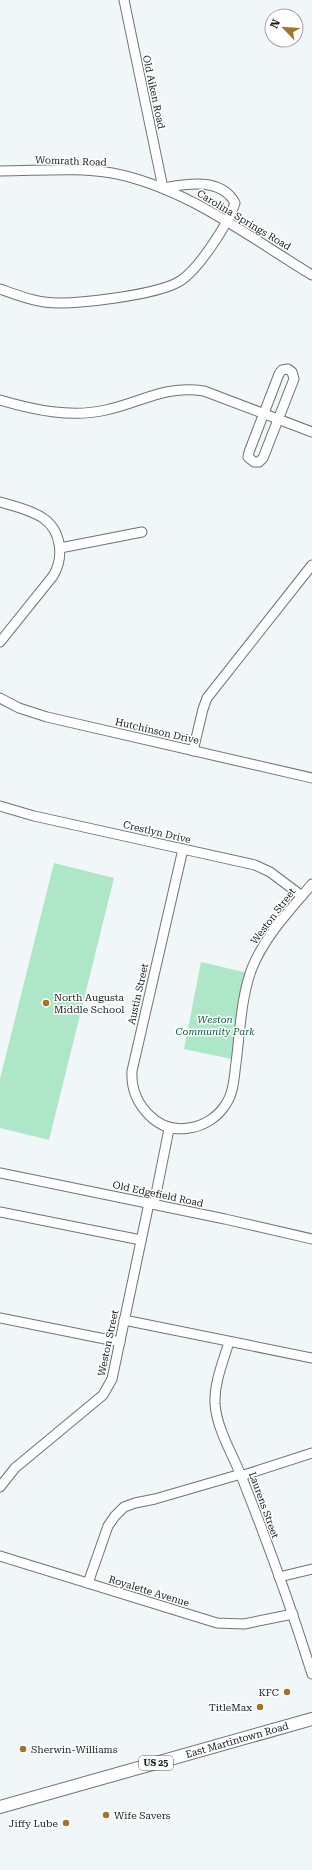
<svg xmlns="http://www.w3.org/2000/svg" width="312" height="1870" font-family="'Roboto Serif',serif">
	<rect width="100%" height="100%" fill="#f1f7f8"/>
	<g fill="#aee7c8">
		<path d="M 54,863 L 114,878 L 49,1140 L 0,1128 L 0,1079 Z"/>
		<path d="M 201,962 L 248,973 L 236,1060 L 184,1049 Z"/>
	</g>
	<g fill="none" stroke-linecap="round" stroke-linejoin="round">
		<defs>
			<g id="minor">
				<path d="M 124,0 L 163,188"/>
				<path d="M 0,171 C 37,171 76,167 112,173 C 186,187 249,237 312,275"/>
				<path d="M 0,289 C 14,294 29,300 44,302 C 70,306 158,295 180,281 C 199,269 228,224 235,203 C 221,177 186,184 163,188"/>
				<path d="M 288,369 L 292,372 L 294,379 L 263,458 L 259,462 L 254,462 L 248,457 L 249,452 L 279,374 L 282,370 Z"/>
				<path d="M 0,400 C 34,410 71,418 106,410 C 143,402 164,385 204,391 L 312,432"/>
				<path d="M 0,502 C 14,506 31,510 43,518 C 62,531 64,558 53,576 L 0,642"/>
				<path d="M 60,548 L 142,532"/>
				<path d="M 0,698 L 19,708 L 47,717 L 312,778"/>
				<path d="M 193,751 L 203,709 L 207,698 L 312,565"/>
				<path d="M 0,806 L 34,816 L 255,865 L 270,872 L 302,896"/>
				<path d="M 183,849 L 132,1071 C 131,1088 137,1103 149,1115 C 160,1126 173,1131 189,1128 C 204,1126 218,1117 226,1104 C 234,1092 234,1077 236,1063 C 240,1032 241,997 252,968 C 265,936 290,910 312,884"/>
				<path d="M 0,1173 L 225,1219 L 312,1239"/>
				<path d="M 154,1204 L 169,1129"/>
				<path d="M 0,1212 L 141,1240"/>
				<path d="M 0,1318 L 120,1342"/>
				<path d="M 124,1320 L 312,1358"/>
				<path d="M 229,1342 C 223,1362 214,1383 215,1404 C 217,1431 235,1458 244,1483 C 269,1546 292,1610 312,1674"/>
				<path d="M 241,1476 L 312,1453"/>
				<path d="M 0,1487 L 15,1468 L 103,1395 L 112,1379 L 149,1203"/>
				<path d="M 0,1556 L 217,1623 L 244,1624 L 293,1614"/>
				<path d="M 279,1577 L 312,1569"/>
				<path d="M 88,1583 L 108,1526 L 115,1516 L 124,1507 L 135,1503 L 155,1499 L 241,1474"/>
			</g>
			<path id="major" d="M 0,1807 L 312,1719"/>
		</defs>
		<use href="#minor" stroke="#6e7374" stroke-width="11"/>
		<use href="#major" stroke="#6e7374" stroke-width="14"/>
		<use href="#minor" stroke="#fff" stroke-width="9"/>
		<use href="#major" stroke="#fff" stroke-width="12"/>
	</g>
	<g fill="#a07525" stroke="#fff" stroke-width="1.5">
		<circle cx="46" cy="1003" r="4"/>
		<circle cx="287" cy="1692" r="4"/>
		<circle cx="260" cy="1707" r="4"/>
		<circle cx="23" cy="1749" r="4"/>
		<circle cx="106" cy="1815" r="4"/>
		<circle cx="66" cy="1823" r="4"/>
	</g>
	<g text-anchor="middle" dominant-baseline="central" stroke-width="3" stroke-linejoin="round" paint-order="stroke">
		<rect fill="#fff" stroke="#5e5f5f" stroke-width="1" x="139" y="1756" width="34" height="14" rx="3"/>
		<g font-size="9" font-weight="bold" fill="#191b1b">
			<text x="156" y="1763">US 25</text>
		</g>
		<g font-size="10" fill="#191b1b" stroke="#fff">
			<text transform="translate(154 92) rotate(78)">Old Aiken Road</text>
			<text transform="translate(71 161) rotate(2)">Womrath Road</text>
			<text transform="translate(244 220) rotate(31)">Carolina Springs Road</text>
			<text transform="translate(157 731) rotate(13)">Hutchinson Drive</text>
			<text transform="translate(157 832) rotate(13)">Crestlyn Drive</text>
			<text transform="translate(273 916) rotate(-53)">Weston Street</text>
			<text transform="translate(138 994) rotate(-77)">Austin Street</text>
			<text transform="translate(158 1194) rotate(12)">Old Edgefield Road</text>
			<text transform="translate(108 1343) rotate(-78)">Weston Street</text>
			<text transform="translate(264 1505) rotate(70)">Laurens Street</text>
			<text transform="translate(149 1591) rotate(17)">Royalette Avenue</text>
			<text transform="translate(237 1740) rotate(-16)">East Martintown Road</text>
		</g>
		<g font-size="10" fill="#191b1b" stroke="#fff" text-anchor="start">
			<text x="54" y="997">North Augusta<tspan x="54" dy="12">Middle School</tspan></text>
			<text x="279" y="1692" text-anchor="end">KFC</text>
			<text x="252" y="1707" text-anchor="end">TitleMax</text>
			<text x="31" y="1749">Sherwin-Williams</text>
			<text x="114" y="1815">Wife Savers</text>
			<text x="58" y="1823" text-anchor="end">Jiffy Lube</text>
		</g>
		<g font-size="10" font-style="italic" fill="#0b5d3d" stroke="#fff">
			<text x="215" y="1019">Weston<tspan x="215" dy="12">Community Park</tspan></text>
		</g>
	</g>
	<g transform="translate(284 28) rotate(295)"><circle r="19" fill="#ffffff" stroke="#a3a4a4"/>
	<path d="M0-3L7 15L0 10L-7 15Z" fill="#a07525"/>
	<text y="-6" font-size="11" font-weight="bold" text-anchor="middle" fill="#191b1b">N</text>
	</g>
</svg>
